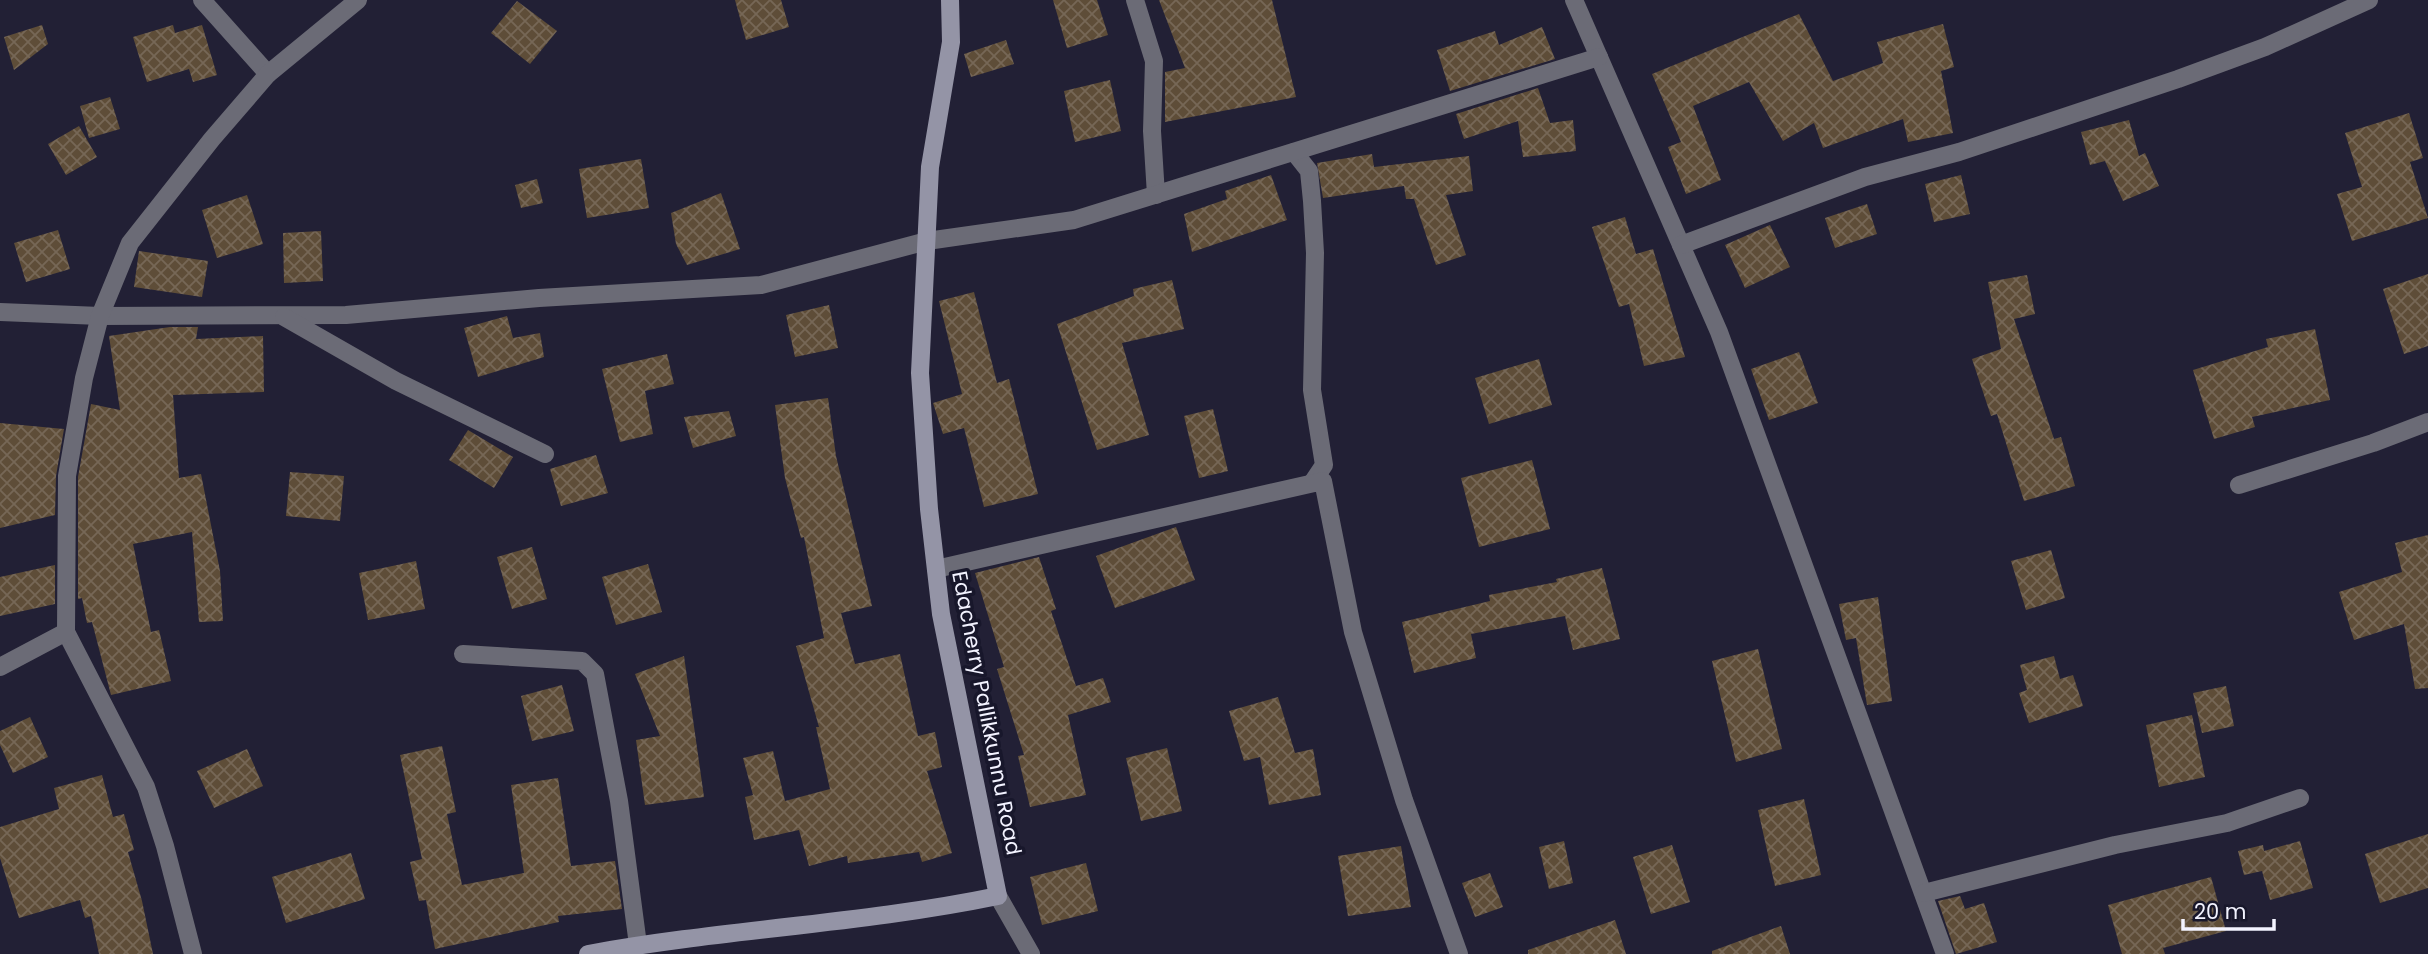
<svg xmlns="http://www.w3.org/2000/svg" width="2428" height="954" font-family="Poppins,sans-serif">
	<defs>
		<pattern id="building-cross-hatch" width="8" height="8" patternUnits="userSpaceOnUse" patternTransform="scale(1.75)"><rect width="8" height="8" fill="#5e4d38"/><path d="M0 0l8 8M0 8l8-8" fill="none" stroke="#766756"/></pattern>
	</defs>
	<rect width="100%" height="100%" fill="#222035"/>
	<g fill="url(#building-cross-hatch)">
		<path d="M 735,0 L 781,0 L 789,27 L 746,40 Z"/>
		<path d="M 1053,0 L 1097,0 L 1108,35 L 1067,48 Z"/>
		<path d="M 1159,0 L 1272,0 L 1296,97 L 1165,122 L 1165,72 L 1185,68 Z"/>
		<path d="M 517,1 L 557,31 L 530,64 L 491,33 Z"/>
		<path d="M 1799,14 L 1833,81 L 1883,63 L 1877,42 L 1943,24 L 1954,67 L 1941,71 L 1953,133 L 1908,142 L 1903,119 L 1823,148 L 1814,123 L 1783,141 L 1749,82 L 1693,106 L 1721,180 L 1686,194 L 1668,147 L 1681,142 L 1652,74 Z"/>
		<path d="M 42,25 L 48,44 L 14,70 L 4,37 Z"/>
		<path d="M 173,25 L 175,33 L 202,25 L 217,75 L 193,82 L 189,69 L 147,82 L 133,37 Z"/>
		<path d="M 1542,27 L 1555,59 L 1450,91 L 1437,50 L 1495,31 L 1499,45 Z"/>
		<path d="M 1006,40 L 1014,64 L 971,77 L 964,54 Z"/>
		<path d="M 1110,80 L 1121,131 L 1075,142 L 1064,91 Z"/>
		<path d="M 1538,88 L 1550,123 L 1573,120 L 1576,151 L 1523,157 L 1518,121 L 1464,139 L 1456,114 Z"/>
		<path d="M 110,97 L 120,129 L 89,138 L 80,106 Z"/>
		<path d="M 2409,113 L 2423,158 L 2410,162 L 2428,218 L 2352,241 L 2337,194 L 2362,187 L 2345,133 Z"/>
		<path d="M 2129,120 L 2139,156 L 2145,153 L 2159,186 L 2123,201 L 2105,161 L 2090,165 L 2081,132 Z"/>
		<path d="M 79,126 L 97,157 L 66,175 L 48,144 Z"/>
		<path d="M 1372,154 L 1374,167 L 1469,156 L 1473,191 L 1446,195 L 1466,255 L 1436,265 L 1414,199 L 1406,199 L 1404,186 L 1323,198 L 1317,163 Z"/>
		<path d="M 641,159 L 649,208 L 587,218 L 579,169 Z"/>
		<path d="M 1271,175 L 1287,220 L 1192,252 L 1184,214 L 1227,199 L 1225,191 Z"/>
		<path d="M 1961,175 L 1970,214 L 1934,222 L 1925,184 Z"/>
		<path d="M 537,179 L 543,203 L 521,208 L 515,185 Z"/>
		<path d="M 721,193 L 740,249 L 687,265 L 676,244 L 671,213 Z"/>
		<path d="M 247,195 L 263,244 L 217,258 L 202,210 Z"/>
		<path d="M 1867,204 L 1877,234 L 1835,248 L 1825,218 Z"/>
		<path d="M 1625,217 L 1636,254 L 1653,249 L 1685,357 L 1644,366 L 1629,304 L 1619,307 L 1592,227 Z"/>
		<path d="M 1770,225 L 1790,267 L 1745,288 L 1725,245 Z"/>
		<path d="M 58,230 L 70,269 L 26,282 L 14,243 Z"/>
		<path d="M 321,231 L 323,281 L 284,283 L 283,233 Z"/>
		<path d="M 139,251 L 208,261 L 202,297 L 134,287 Z"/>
		<path d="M 2428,274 L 2428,346 L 2404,354 L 2383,289 Z"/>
		<path d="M 2027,275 L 2035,314 L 2014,319 L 2054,439 L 2061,437 L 2075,486 L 2024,501 L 1997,414 L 1991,416 L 1972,359 L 2001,349 L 1988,282 Z"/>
		<path d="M 1172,280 L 1184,329 L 1122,343 L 1149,435 L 1097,450 L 1057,324 L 1134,296 L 1133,289 Z"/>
		<path d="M 974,292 L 997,383 L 1009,379 L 1038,494 L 984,507 L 964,428 L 943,434 L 933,403 L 962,394 L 939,301 Z"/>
		<path d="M 829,305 L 838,348 L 795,357 L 786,315 Z"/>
		<path d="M 507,316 L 513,338 L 540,333 L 544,357 L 478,377 L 464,328 Z"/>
		<path d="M 170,327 L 198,327 L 196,339 L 263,336 L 264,392 L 173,395 L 179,478 L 201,474 L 220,571 L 223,621 L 199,622 L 192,532 L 133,544 L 151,632 L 159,630 L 171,681 L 111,695 L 92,622 L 87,623 L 82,598 L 78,599 L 78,477 L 91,404 L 120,410 L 109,336 Z"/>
		<path d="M 2315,329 L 2330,400 L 2252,417 L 2255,427 L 2214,439 L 2193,370 L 2268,347 L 2266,339 Z"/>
		<path d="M 1799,352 L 1818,403 L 1769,420 L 1751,369 Z"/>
		<path d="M 667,354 L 674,384 L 645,391 L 653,434 L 620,442 L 602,369 Z"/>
		<path d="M 1539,359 L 1552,405 L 1489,424 L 1475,378 Z"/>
		<path d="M 828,398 L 836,456 L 872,606 L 841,613 L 855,664 L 900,654 L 918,736 L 935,732 L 942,767 L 927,771 L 952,853 L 922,862 L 919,852 L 848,863 L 847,856 L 809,866 L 799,830 L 754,840 L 745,797 L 753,795 L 743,758 L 773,751 L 785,801 L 830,789 L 816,727 L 819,727 L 796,646 L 824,638 L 804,537 L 801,538 L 785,478 L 775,405 Z"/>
		<path d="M 1213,409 L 1228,471 L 1199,478 L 1184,416 Z"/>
		<path d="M 729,411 L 736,436 L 693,448 L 684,417 Z"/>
		<path d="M 0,423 L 64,429 L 56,476 L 55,515 L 0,528 Z"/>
		<path d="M 468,430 L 513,457 L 494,488 L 449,460 Z"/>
		<path d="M 596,455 L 608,493 L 561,506 L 550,469 Z"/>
		<path d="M 1532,460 L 1550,529 L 1479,547 L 1461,478 Z"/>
		<path d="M 290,472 L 344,476 L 340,521 L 286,516 Z"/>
		<path d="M 1176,527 L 1195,580 L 1115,608 L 1096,556 Z"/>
		<path d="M 2428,535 L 2428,688 L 2415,689 L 2404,624 L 2354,640 L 2339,592 L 2402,572 L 2395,543 Z"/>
		<path d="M 532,547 L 547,599 L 512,609 L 497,557 Z"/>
		<path d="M 2051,550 L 2065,598 L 2026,610 L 2011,561 Z"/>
		<path d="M 1039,557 L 1056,609 L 1051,611 L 1076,686 L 1103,678 L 1111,702 L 1068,715 L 1086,795 L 1030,807 L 1018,756 L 1024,755 L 997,669 L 1004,667 L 975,573 Z"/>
		<path d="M 416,561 L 425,609 L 368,620 L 359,573 Z"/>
		<path d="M 648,564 L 662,612 L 616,625 L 602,577 Z"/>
		<path d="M 55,565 L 55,604 L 0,616 L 0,577 Z"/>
		<path d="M 1602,568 L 1620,639 L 1573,650 L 1565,616 L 1471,634 L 1476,658 L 1414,673 L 1402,622 L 1490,601 L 1489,595 L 1557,582 L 1556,579 Z"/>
		<path d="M 1878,597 L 1892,701 L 1867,705 L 1856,638 L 1846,640 L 1839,604 Z"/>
		<path d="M 1758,649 L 1782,749 L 1736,762 L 1712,661 Z"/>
		<path d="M 684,656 L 704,797 L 645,805 L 636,740 L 660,736 L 635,674 Z"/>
		<path d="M 2054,656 L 2060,679 L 2073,675 L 2083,706 L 2029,723 L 2019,693 L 2027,690 L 2020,665 Z"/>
		<path d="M 562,685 L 574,731 L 532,741 L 521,696 Z"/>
		<path d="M 2226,686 L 2234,726 L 2202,733 L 2193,693 Z"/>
		<path d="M 1278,697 L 1295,753 L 1313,749 L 1321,795 L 1269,805 L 1260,757 L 1244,761 L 1229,711 Z"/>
		<path d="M 2192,715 L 2205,777 L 2159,787 L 2146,725 Z"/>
		<path d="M 30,717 L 48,757 L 13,773 L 0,745 L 0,731 Z"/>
		<path d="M 442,746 L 456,812 L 447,814 L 462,885 L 524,873 L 511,785 L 558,778 L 571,866 L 615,861 L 622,909 L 558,916 L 559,922 L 435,949 L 426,900 L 419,901 L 410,862 L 422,859 L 400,755 Z"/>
		<path d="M 1167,748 L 1182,811 L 1141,821 L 1126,758 Z"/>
		<path d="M 247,749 L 263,786 L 214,808 L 197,771 Z"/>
		<path d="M 102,775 L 113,817 L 124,814 L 134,850 L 128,852 L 142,901 L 153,954 L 99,954 L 91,916 L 85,918 L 80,900 L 19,918 L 0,858 L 0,827 L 59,809 L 54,788 Z"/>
		<path d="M 1804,799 L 1821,875 L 1775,886 L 1758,810 Z"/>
		<path d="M 2428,834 L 2428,888 L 2380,903 L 2365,854 Z"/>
		<path d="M 1564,841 L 1573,883 L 1549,889 L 1539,847 Z"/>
		<path d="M 2300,841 L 2313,888 L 2270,900 L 2262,871 L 2244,875 L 2238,851 L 2263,845 L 2264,851 Z"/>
		<path d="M 1672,845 L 1690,902 L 1651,914 L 1633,857 Z"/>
		<path d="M 1401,846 L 1411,907 L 1348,916 L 1338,856 Z"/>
		<path d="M 351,853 L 365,899 L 286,923 L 272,877 Z"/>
		<path d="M 1086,863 L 1098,911 L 1042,925 L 1030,877 Z"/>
		<path d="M 1490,873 L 1503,907 L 1475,917 L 1462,883 Z"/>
		<path d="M 2211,877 L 2226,931 L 2163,948 L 2165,954 L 2122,954 L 2108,905 Z"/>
		<path d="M 1960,896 L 1965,909 L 1984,903 L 1997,942 L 1956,954 L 1938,901 Z"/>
		<path d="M 1615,920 L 1626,954 L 1528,954 L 1528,950 Z"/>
		<path d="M 1781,926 L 1790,954 L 1712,954 L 1712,951 Z"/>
	</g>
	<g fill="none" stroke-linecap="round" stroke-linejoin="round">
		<g stroke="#6b6b76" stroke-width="18">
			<path d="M 202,0 L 268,74"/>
			<path d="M 1135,0 L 1154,61 L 1152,131 L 1156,195"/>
			<path d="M 1574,0 L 1719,332 L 1945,954"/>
			<path d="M 1294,152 L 1309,171 L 1312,201 L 1315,253 L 1312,390 L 1324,465 L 1312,483"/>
			<path d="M 1681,245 L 1865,177 L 1959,152 L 2178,79 L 2265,47 L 2369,0"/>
			<path d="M 0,312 L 100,316 L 346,315 L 539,298 L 761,285 L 927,241 L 1074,220 L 1599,57"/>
			<path d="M 284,317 L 396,381 L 545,454"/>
			<path d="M 2239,485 L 2373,443 L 2428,422"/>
			<path d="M 936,569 L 1323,481 L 1353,632 L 1404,800 L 1459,954"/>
			<path d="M 66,632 L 146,787 L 165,846 L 193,954"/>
			<path d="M 463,654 L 582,661 L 595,674 L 619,801 L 638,945"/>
			<path d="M 0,667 L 66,632 L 67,476 L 84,378 L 100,316 L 130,243 L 212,139 L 268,74 L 358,0"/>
			<path d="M 1924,893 L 2115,845 L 2227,823 L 2300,798"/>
			<path d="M 998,896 L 1031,954"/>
		</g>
		<path stroke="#9494a6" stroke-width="18" d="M 588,954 C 724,929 863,924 998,896 L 941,614 L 929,509 L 920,373 L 930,167 L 951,42 L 950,0"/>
	</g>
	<g text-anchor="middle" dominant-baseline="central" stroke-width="7" stroke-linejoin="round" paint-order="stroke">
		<g font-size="21" fill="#f3f3ff" stroke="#18172b">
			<text transform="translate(987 713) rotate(79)">Edacherry Pallikkunnu Road</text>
		</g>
	</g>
	<path d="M2183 919v10h91v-10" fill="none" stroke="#f3f3ff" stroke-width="3.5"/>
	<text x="2194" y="919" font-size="21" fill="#f3f3ff" stroke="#18172b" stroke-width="5" paint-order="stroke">20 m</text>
</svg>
